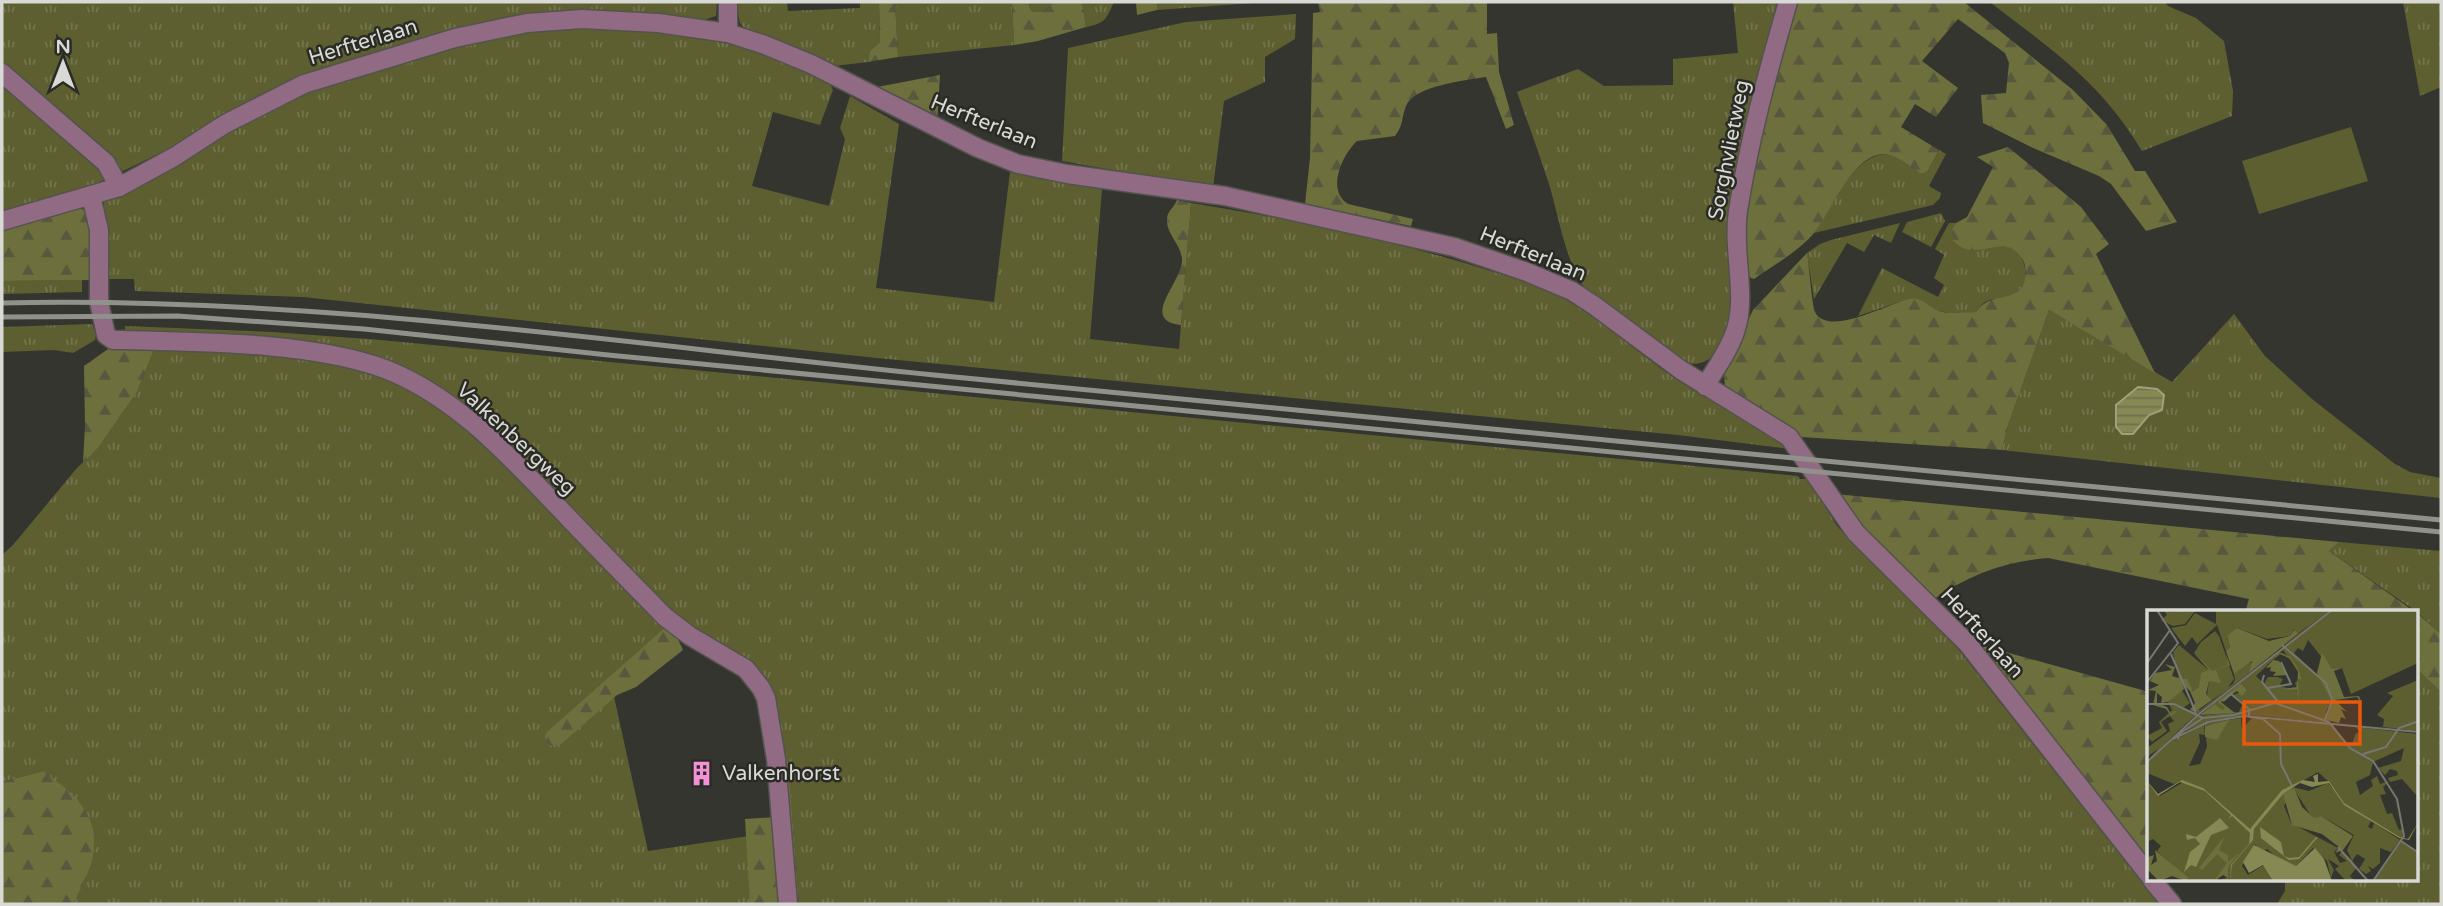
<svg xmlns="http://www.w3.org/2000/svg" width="2443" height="906" font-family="'Varela Round',sans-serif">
	<defs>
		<pattern id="grass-tufts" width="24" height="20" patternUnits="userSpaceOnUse" patternTransform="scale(1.75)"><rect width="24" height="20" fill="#5d5f31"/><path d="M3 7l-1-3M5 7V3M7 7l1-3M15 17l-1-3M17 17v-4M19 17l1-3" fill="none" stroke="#74754e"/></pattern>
		<pattern id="forest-firs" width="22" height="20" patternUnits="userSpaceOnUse" patternTransform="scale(1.75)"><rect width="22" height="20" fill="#6d703c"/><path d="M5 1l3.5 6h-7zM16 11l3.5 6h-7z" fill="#57583e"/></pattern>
		<pattern id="water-rules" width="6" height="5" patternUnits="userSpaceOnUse" patternTransform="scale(1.75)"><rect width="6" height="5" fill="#868954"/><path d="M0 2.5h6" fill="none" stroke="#6e704d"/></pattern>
	</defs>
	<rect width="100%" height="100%" fill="#35352f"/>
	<g fill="url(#grass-tufts)" fill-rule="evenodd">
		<path d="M 2,2 L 717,2 L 716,16 L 703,20 L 625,11 L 551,11 L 505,17 L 436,34 L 291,80 L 193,137 L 123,171 L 2,63 Z"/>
		<path d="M 736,2 L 787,2 L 788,11 L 860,8 L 860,2 L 879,2 L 880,42 L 870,51 L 868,62 L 834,66 L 748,32 L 740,23 Z"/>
		<path d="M 895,2 L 1012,2 L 1014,45 L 898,57 Z"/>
		<path d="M 1028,2 L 1053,2 C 1048,11 1041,13 1031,11 Z"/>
		<path d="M 1082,2 L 1114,2 C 1106,19 1106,23 1086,27 Z"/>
		<path d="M 1157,2 L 1267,2 L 1157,10 Z"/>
		<path d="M 1733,2 L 1780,2 L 1755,96 L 1730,330 C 1718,350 1711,368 1685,363 L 1587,291 C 1566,265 1559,217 1549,184 C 1539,153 1528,123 1517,92 L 1578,69 L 1604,86 L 1673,85 L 1673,59 L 1738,53 Z"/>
		<path d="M 1990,2 L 2165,2 L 2168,6 L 2196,18 L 2224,41 L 2233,91 L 2232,116 L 2142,151 C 2100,81 2053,51 1990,2 Z"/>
		<path d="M 2403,2 L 2441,2 L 2441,87 L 2420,96 Z"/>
		<path d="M 1296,14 L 1295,39 L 1265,57 L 1265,82 L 1224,101 L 1213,188 L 1062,161 L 1068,48 L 1186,22 Z"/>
		<path d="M 571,26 C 637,28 704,32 767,55 C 789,63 809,74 830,84 L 833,90 L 820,125 L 773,112 L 752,186 L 829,206 L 845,139 L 840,128 L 850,96 L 899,124 L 876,288 L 994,302 L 1010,172 L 1102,189 L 1090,339 L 1179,349 L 1191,203 C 1313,222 1432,249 1548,290 C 1595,313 1633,350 1676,379 C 1713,404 1757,420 1791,449 L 1678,435 L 877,358 L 303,297 L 135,291 L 134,279 L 103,279 L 104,201 L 240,124 L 306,90 L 366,70 L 470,43 Z"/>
		<path d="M 2,84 L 108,178 L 91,186 L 2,215 Z"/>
		<path d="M 1939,150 L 1946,154 L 1929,186 L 1941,193 L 1940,198 L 1933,205 L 1814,233 C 1827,211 1858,148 1889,155 C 1899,157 1912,168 1921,174 L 1927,172 Z"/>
		<path d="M 1941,213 L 1945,221 L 1931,247 L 1902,232 L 1907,222 Z"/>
		<path d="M 1900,223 L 1891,243 L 1874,235 L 1864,252 L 1847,243 L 1814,299 L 1807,253 L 1820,244 L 1831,240 Z"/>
		<path d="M 1949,223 L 1956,223 C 1967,230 1981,242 1993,246 C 2001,248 2007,244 2014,249 C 2028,260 2031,286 2013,295 C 1998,303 1988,293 1976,312 L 1953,314 L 1899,302 L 1858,316 L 1882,268 L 1938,297 L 1944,285 L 1934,278 L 1944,255 L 1935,249 Z"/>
		<path d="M 82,280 L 82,292 L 2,294 L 2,281 Z"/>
		<path d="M 2049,310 L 2172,382 L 2234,314 L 2265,356 L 2312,399 L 2367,442 L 2395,464 L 2410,472 L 2441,478 L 2441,498 L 2002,450 L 2007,428 ZM 2138,387 L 2151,389 L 2162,410 L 2149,415 L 2133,434 L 2119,402 Z"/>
		<path d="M 92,324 L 96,335 L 95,340 L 73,353 L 54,350 L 2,352 L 2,327 Z"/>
		<path d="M 125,326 L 272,332 L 381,340 L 1798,476 L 1800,479 L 1808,479 L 1837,526 L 1958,649 L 2159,904 L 799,904 L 788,763 L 779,760 L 771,701 L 679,622 L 565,506 L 391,367 L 125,336 Z"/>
		<path d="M 155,347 L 194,348 L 326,360 L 398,381 L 458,419 L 491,449 L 669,628 L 613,692 L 648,851 L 749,836 L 754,904 L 74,904 L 80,889 L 43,771 L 2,782 L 2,555 L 13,545 L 77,468 L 98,448 L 137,392 Z"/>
		<path d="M 2339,542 L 2441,551 L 2441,634 L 2417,612 L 2329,551 Z"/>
		<path d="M 2417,669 L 2441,692 L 2441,904 L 2182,904 L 2181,903 L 2277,904 L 2285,891 L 2285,880 L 2417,880 Z"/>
	</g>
	<g fill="url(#forest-firs)">
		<path d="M 879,2 L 895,2 L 898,57 L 868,62 L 870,51 L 880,42 Z"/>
		<path d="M 1012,2 L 1028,2 L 1031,11 C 1041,13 1048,11 1053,2 L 1082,2 L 1086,27 L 1038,41 L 1014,45 Z"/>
		<path d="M 1136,2 L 1157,2 L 1157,10 L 1137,15 Z"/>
		<path d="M 1318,2 L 1487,2 L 1487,34 L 1497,33 L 1499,72 L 1514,125 L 1506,129 L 1486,77 C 1467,80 1413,86 1406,106 C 1401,119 1404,124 1395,136 L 1357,141 C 1342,155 1326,190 1348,204 L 1413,219 L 1411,226 L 1305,204 L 1310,158 L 1313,13 L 1320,12 Z"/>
		<path d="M 1794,2 L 1964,2 L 2073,90 L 2107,125 L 2135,171 L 2145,171 L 2177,222 L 2146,231 L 2111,184 L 2099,176 L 2031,147 L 1983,123 L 1981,95 L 2006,93 L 2009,63 L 2005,53 L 1958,19 L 1922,61 L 1958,88 L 1936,117 L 1915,104 L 1901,127 L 1939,150 L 1927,172 L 1921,174 C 1912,168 1899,157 1889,155 C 1855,147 1831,213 1814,233 C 1800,250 1773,266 1754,279 L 1751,278 C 1735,259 1759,139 1765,110 C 1772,74 1785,38 1794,2 Z"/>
		<path d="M 940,75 L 937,125 L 872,88 Z"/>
		<path d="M 2008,147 L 2081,207 L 2109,244 L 2096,254 L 2155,373 L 2049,310 L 2007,428 L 2002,450 L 1801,437 L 1793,429 L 1735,394 L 1725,385 L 1723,372 L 1753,310 L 1807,253 C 1809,263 1812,306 1815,312 C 1828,338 1888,303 1910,299 C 1924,297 1927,307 1939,311 C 1951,315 1964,312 1976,312 C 1990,290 2021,305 2025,278 C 2026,271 2026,263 2021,257 C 2007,238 1991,251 1972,250 C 1964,250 1958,245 1953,241 L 1952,230 L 1956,223 L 1967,217 L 1993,167 L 1977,157 Z"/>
		<path d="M 1177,200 L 1191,203 L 1181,325 C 1138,321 1183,281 1182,260 C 1182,244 1162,231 1168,214 C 1170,210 1175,205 1177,200 Z"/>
		<path d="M 74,207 L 85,210 L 92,219 L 93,280 L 2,281 L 2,228 Z"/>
		<path d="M 111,347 L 155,347 L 137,392 L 98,448 L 83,463 L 85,426 L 84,366 Z"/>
		<path d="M 1835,494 L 2339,542 L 2329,551 L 2415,612 L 2245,612 L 2249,599 L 2048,558 C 2005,561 1969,575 1934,599 L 1886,551 Z"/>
		<path d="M 2417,613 L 2441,634 L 2441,692 L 2417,669 Z"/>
		<path d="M 667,626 L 677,637 L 683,650 L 636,687 L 617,695 L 560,745 L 551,746 L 546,742 L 545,736 L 547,732 Z"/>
		<path d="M 1977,644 L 2149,692 L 2149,866 Z"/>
		<path d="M 779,760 L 788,762 L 799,904 L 791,904 Z"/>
		<path d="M 43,771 C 77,795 104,819 91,864 C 86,878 79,891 74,904 L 2,904 L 2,782 Z"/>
		<path d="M 776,817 L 780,904 L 750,904 L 745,819 Z"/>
	</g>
	<path fill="#5d5f31" d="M 2351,127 L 2368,181 L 2259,214 L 2242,161 Z"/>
	<path fill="url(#water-rules)" stroke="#9fa17b" stroke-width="2" d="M 2138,387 L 2157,389 L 2164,395 L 2162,410 L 2149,415 L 2133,434 L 2122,434 L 2116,427 L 2116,405 Z"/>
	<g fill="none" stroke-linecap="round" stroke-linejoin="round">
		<defs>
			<g id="minor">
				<path d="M 728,33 L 728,2"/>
				<path d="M 2,73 L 106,163 L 119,187"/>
				<path d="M 91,196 L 99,230 L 99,302 L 106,335 L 113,340 L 122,340 C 201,342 313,342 385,369 C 457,397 510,457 562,511 C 596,547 631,582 665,617 L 690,636 L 746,669 L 761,688 L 766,698 L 776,759 L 788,904"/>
				<path d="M 2,221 L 119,187 L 174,157 L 225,124 L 304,84 L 455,38 L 527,23 L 582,19 L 658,23 L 728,33 L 765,45 L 811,64 L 978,148 L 1018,164 L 1067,174 L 1225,196 L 1454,247 L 1527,272 L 1572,291 L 1595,306 L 1681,370 L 1789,437 L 1856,533 L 1967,643 L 2149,875"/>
				<path d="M 1705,386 C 1716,368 1730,349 1736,329 C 1747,294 1732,250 1738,211 C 1749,140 1768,71 1788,2"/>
				<path d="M 2152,880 L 2172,904"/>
			</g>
		</defs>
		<use href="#minor" stroke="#53534d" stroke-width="21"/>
		<use href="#minor" stroke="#916a83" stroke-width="18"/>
		<g stroke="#91918c" stroke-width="5">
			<path d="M 2,303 C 314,296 624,344 934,375 C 1436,424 1939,472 2441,520"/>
			<path d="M 2,317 L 177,316 L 364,329 L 608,355 L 2441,532"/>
		</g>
	</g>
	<defs>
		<symbol id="building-bare" viewBox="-9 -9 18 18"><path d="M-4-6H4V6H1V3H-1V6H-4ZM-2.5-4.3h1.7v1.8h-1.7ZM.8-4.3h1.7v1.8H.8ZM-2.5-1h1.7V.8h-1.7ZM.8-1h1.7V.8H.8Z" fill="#f491d4" stroke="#2b2b25" stroke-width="2.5" paint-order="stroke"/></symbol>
	</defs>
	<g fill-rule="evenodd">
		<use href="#building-bare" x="684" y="756" width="35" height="35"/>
	</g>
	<g text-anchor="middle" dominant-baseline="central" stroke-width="5" stroke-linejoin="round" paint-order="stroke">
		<g font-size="21" fill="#d9d9d5" stroke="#2b2b25">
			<text transform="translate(363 42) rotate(-17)">Herfterlaan</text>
			<text transform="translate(984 122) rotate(22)">Herfterlaan</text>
			<text transform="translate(1729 150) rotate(-79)">Sorghvlietweg</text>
			<text transform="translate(1533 254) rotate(22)">Herfterlaan</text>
			<text transform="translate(516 439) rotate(43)">Valkenbergweg</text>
			<text transform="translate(1982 633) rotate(48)">Herfterlaan</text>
		</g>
		<g font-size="21" fill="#d9d9d5" stroke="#2b2b25" text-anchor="start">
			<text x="722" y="773">Valkenhorst</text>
		</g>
	</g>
	<g transform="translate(2147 610)">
		<rect width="271" height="271" fill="#35352f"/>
		<path d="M 17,0 L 24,2 L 26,0 L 48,0 L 48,1 L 38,14 L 26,16 L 14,10 L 20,5 ZM 69,0 L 183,0 L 50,104 L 29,123 L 11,141 L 0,151 L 11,139 L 0,147 L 0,138 L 23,121 L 21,114 L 27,111 L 23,106 L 14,112 L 20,121 L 5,132 L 0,126 L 15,118 L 12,112 L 25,100 L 21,92 L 34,79 L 43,93 L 36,98 L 50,103 L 50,99 L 53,100 L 78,81 L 65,90 L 60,85 L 62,71 L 71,70 L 47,43 L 54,32 L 68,21 L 72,26 L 87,69 L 81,77 L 86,74 L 88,69 L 87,64 L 101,52 L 107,54 L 102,63 L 164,14 L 148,25 L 147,19 L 143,26 L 120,29 L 90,18 L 80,27 L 83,37 L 79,41 L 70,15 L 50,34 L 45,27 L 38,36 L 24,18 L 39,15 L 48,3 L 69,14 ZM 186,0 L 271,0 L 271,53 L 204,84 L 195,58 L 185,60 L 161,30 L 156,41 L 151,38 L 147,43 L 177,71 L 184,90 L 179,102 L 182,113 L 102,105 L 90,105 L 101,105 L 63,111 L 38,121 L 26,131 L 60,113 L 102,107 L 94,108 L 95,119 L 105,108 L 183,114 L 200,134 L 205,134 L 209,123 L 216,124 L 208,117 L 271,124 L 271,187 L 255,169 L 243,172 L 241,168 L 251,165 L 250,161 L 243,159 L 238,165 L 231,158 L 254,151 L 257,138 L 226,152 L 223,165 L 209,172 L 213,185 L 226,176 L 224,170 L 230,166 L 233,174 L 242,171 L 236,177 L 239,184 L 233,185 L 240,204 L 245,203 L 252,220 L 256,219 L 255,228 L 210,202 L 224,211 L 221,217 L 225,219 L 227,213 L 253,230 L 244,242 L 233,238 L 233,253 L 226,259 L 221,256 L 224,261 L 219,264 L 212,259 L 218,249 L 210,244 L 205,251 L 210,257 L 203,266 L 208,271 L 199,271 L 188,259 L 192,256 L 181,249 L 187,260 L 184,268 L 180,251 L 166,238 L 149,256 L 136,253 L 120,239 L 114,242 L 108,234 L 95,256 L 101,265 L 117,255 L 126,271 L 71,271 L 81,267 L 82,257 L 69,271 L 44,271 L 10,241 L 14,236 L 6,229 L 0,232 L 0,171 L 13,186 L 38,171 L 27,174 L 0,163 L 0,153 L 51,106 L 92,102 L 96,93 L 86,85 L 100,80 L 94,73 L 70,92 L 79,97 L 76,100 L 66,94 L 52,105 ZM 136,40 L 155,67 L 148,73 L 151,81 L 132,76 L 136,69 L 130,67 L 121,67 L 117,74 L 109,66 ZM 81,111 L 70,129 L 59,127 L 60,137 L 53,154 L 42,156 L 53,132 L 52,124 L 58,125 L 57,116 ZM 171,162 L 181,171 L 190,183 L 181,173 L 162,181 L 145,177 ZM 146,178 L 166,209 L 174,206 L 207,225 L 200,240 L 205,250 L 195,241 L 192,245 L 200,251 L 193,253 L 187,242 L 191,238 L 144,213 L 137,196 ZM 32,35 L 63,61 L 50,80 L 45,80 L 40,68 L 35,69 L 26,42 ZM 271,70 L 271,121 L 236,117 L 237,109 L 230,105 L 246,86 L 240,83 ZM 254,232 L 271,243 L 271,271 L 227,271 Z" fill="#5d5f31" fill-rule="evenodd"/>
		<path d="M 163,14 L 102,63 L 105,51 L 87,64 L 79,41 L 83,37 L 80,26 L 90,18 L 122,31 L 143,26 L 147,20 L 151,23 ZM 26,42 L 35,69 L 40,68 L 46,81 L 52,77 L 54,63 L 62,60 L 47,43 L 65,61 L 81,55 L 79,44 L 83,55 L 69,60 L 74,73 L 62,71 L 59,84 L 65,90 L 48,102 L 43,100 L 48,93 L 43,81 L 36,74 L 37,79 L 21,92 L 14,93 L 15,87 L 10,83 L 10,93 L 20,97 L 24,104 L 28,101 L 30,101 L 24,106 L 19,99 L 6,95 L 9,81 L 1,80 L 12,75 L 3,71 L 8,63 L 25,60 L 18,54 L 28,57 L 25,66 L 32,68 ZM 132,43 L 135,43 L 143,47 L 149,55 L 155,68 L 151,70 L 152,92 L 150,80 L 136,79 L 150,77 L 151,62 L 144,49 L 133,44 L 126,50 L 132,51 L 145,72 L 140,65 L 126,66 L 129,62 L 123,61 L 124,57 L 119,58 ZM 175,43 L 185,59 L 195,58 L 187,61 L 197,87 L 212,86 L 215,94 L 210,87 L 188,90 L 200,102 L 194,99 L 199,109 L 194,107 L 192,113 L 179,110 L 185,91 L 170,63 ZM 94,73 L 100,80 L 95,86 L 90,81 L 74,92 L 88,103 L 53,105 L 67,94 L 76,100 L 78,97 L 70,92 ZM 82,110 L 70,130 L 58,127 L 58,116 ZM 147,178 L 155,197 L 167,208 L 174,206 L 206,226 L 196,240 L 188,243 L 192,237 L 175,224 L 145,215 L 136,184 ZM 77,227 L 72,240 L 81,245 L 81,252 L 92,243 L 82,256 L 81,268 L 76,265 L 67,271 L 80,253 L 70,244 L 55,260 L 52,258 ZM 8,240 L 42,268 L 39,271 L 25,266 L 12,271 L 0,259 L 1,247 L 7,245 L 4,255 L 10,251 Z" fill="#6d703c"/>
		<path d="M 171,164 L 171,172 L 182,171 L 197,193 L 253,227 L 261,229 L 271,213 L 262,230 L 252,228 L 197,195 L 182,173 L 165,177 L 153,173 L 136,184 L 107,219 L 106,230 L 85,255 L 83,271 L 84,255 L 102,234 L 103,223 L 85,206 L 81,209 L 73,204 L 60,210 L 73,204 L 81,209 L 84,205 L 58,181 L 33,172 L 11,186 L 0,171 L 11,184 L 35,170 L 56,178 L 103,219 L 135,180 L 156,170 L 168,172 L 166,166 ZM 73,208 L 82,218 L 64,225 L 49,257 L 44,255 L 37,262 L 43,242 L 53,234 L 48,228 L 40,230 L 39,224 L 49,227 ZM 113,217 L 134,232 L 137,246 L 142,248 L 152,247 L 169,227 L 171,227 L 152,249 L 142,250 L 114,228 ZM 107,235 L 149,256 L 168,238 L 177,249 L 185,271 L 126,271 L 116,255 L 102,263 L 96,252 Z" fill="#868954"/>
		<path fill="none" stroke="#777771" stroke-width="2" d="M 135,35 L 179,73 L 185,90 L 178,110M 24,44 L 49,103M 0,53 L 23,20M 117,65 L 115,72 L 132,93M 0,72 L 31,33 L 10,0M 121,78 L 144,74 L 134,52M 76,91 L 84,84 L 103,100M 0,94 L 27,94 L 56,108 L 87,105 L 128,93 L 182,112 L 203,138 L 226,151 L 250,189 L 257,226 L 226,271M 102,101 L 102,107 L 116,109 L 133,124 L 134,154 L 145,176M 26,129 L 61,112 L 98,106 L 272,122M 31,129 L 32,124 L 56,108M 216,144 L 239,137 L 252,118 L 272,111M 0,152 L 52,104 L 185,0M 254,231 L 272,243M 191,237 L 221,271"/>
		<path fill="#e8590c" fill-opacity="0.15" stroke="#e8590c" stroke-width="3.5" d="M 97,92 L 213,92 L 213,134 L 97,134 Z"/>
		<rect width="271" height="271" fill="none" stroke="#d9d9d5" stroke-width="3.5"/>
	</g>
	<rect width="2443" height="906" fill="none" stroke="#d9d9d5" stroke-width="7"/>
	<g transform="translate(63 63)" stroke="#2b2b25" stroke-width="5" paint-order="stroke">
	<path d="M0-5L12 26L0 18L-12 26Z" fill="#d9d9d5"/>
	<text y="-10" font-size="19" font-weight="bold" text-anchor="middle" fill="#d9d9d5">N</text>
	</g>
</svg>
